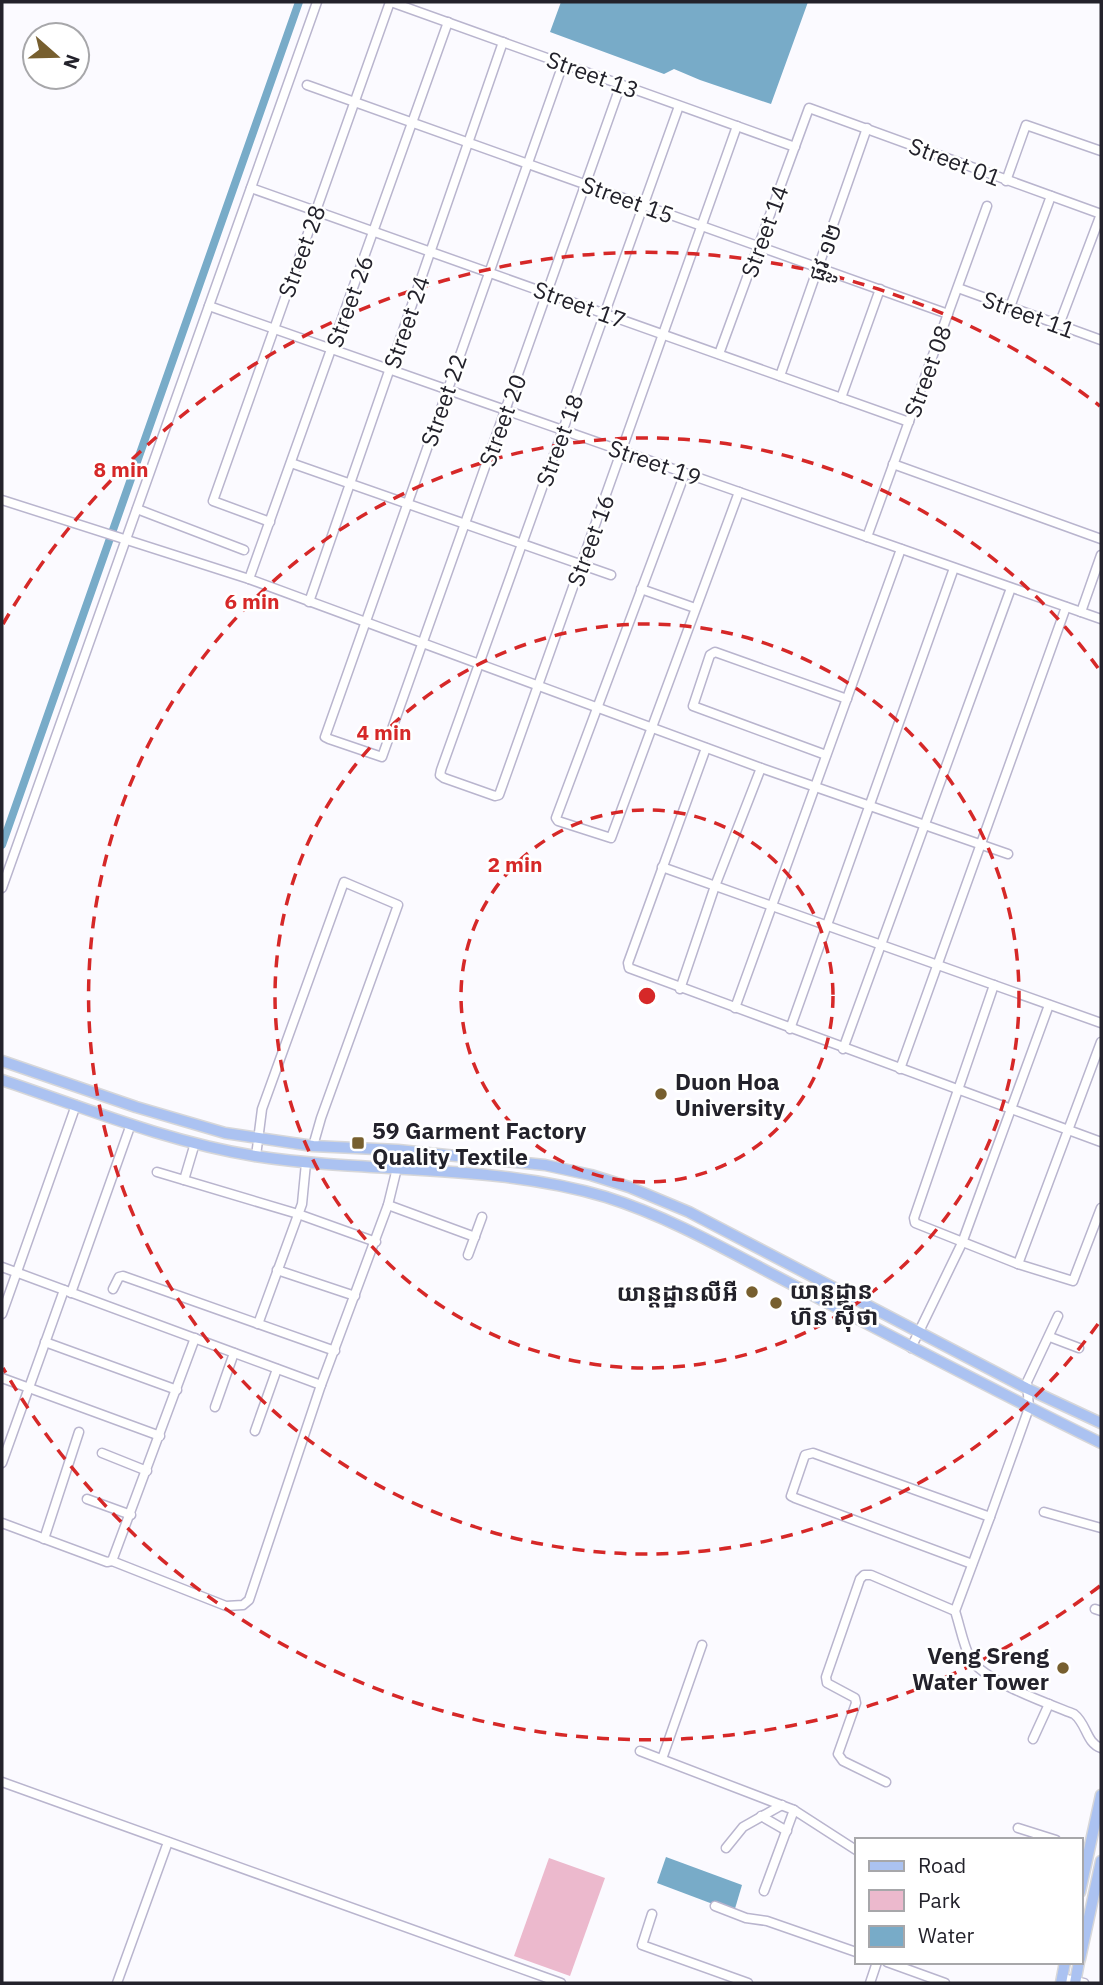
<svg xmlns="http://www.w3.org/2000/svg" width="1103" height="1985" font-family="'IBM Plex Sans','Noto Sans Khmer',sans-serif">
	<rect width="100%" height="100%" fill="#fbfaff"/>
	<path fill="#ecb9cd" d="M 549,1858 L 605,1878 L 570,1976 L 514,1956 Z"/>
	<g fill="#78abc8">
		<path d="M 561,2 L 808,2 L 771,104 L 700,80 L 674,69 L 664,74 L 550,32 Z"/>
		<path d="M 666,1857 L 742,1885 L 734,1912 L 657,1883 Z"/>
	</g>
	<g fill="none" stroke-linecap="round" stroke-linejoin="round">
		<path stroke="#78abc8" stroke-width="8" d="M 2,845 L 299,2"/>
		<defs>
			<g id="minor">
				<path d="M 391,2 L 795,147"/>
				<path d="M 563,64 L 325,737 L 329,739 L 382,757 L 621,84"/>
				<path d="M 307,85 L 948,314"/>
				<path d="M 679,106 L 441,770 L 440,775 L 444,778 L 495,796 L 499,795 L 737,126"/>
				<path d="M 1006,181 L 1026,125 L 1101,151"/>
				<path d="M 251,188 L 909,422"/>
				<path d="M 958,288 L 1101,340"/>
				<path d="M 209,306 L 1101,619"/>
				<path d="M 1010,307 L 1051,196"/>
				<path d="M 1059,325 L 1101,214"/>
				<path d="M 719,354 L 809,108 L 1101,214"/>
				<path d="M 780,376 L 867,128"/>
				<path d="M 841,398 L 880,289"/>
				<path d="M 291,463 L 611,575"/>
				<path d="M 893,464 L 1101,539"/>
				<path d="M 685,473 L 556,818 L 558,821 L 611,838 L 739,492"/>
				<path d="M 2,500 L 249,579 L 761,768 L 1008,854"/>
				<path d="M 137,509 L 244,550"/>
				<path d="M 270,522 L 213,501 L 390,2"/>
				<path d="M 867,537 L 987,206"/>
				<path d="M 249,579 L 448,22"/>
				<path d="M 641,589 L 695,608"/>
				<path d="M 309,602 L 503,42"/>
				<path d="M 1081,612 L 1101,555"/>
				<path d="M 706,748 L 628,963 L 629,968 L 1101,1142"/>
				<path d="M 826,755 L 693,706 L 710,655 L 715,652 L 847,699"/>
				<path d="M 662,867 L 1101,1023"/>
				<path d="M 2,888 L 317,2"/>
				<path d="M 994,985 L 914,1218 L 915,1223 L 1018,1264 L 1073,1281 L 1101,1208"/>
				<path d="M 680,989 L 715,886 L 761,768"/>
				<path d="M 735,1008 L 901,549"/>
				<path d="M 790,1029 L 954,568"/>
				<path d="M 843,1049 L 1011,588"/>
				<path d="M 900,1069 L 1066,607"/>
				<path d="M 256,1156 L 262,1109 L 344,882 L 398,905 L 321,1118 L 313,1146"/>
				<path d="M 157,1172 L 298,1214 L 376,1242"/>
				<path d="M 184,1180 L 195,1143"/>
				<path d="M 388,1205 L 475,1237"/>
				<path d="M 468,1255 L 482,1217"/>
				<path d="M 1018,1264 L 1101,1042"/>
				<path d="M 2,1267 L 321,1385"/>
				<path d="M 277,1270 L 355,1296"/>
				<path d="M 113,1289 L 119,1277 L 123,1276 L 335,1351"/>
				<path d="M 71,1293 L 131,1124"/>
				<path d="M 2,1314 L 76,1105"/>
				<path d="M 258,1324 L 302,1204 L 306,1163"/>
				<path d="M 1050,1337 L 1079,1348"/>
				<path d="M 45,1342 L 177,1390"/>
				<path d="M 911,1348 L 962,1243 L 1049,1005"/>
				<path d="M 2,1378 L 160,1436"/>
				<path d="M 215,1407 L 234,1353"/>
				<path d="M 255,1431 L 277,1369"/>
				<path d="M 102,1453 L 147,1471"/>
				<path d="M 2,1463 L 64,1290"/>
				<path d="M 87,1499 L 131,1515"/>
				<path d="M 1044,1512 L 1101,1528"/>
				<path d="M 2,1523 L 107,1562 L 112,1561 L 195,1338"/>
				<path d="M 44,1539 L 79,1432"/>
				<path d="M 112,1561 L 226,1606 L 243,1605 L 249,1600 L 321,1385 L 388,1205 L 397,1168 L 398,1150"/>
				<path d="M 972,1564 L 795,1498 L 791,1496 L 805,1455 L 813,1453 L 990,1517 L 1029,1408 L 1027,1382 L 1058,1316"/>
				<path d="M 1095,1609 L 1101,1611"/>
				<path d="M 955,1611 L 990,1517"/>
				<path d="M 1033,1739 L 1049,1704"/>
				<path d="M 640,1751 L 794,1810 L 856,1850"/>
				<path d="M 662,1759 L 702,1645"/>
				<path d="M 2,1782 L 561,1983"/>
				<path d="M 886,1782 L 843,1761 L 838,1754 L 856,1703 L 855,1698 L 827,1683 L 826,1677 L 860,1579 L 864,1575 L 871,1575 L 955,1611 C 960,1626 963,1644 970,1658 C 983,1681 1049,1704 1074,1714 C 1087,1724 1086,1743 1101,1748"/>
				<path d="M 761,1816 L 787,1831"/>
				<path d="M 1018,1828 L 1056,1840"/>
				<path d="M 726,1848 L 743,1827 L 782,1805"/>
				<path d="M 764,1891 L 794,1810"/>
				<path d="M 715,1906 L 746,1918 L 767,1921 L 856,1952"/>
				<path d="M 652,1914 L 642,1945 L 748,1983"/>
				<path d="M 887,1962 L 945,1983"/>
				<path d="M 1062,1978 L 1084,1983"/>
				<path d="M 117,1983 L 168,1842"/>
				<path d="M 870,1983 L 877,1962"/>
			</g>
			<g id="major">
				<path d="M 2,1061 L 136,1107 L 225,1133 L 313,1146 L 398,1150 L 545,1165 L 591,1175 L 629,1187 L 689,1212 L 1026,1388 L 1101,1423"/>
				<path d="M 2,1080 C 85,1108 168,1142 255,1156 C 371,1174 492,1163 606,1197 C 673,1218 735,1255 797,1287 C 898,1340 999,1393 1101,1443"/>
				<path d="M 1080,1892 L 1101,1795"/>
				<path d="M 1080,1959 L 1101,1861"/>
				<path d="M 1061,1983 L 1065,1962"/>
				<path d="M 1075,1983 L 1079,1962"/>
			</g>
		</defs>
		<use href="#minor" stroke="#b9b5ce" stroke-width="11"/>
		<use href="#major" stroke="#d7d7d9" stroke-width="13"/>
		<use href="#minor" stroke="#fff" stroke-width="8"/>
		<use href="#major" stroke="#abc2f1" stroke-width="10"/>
	</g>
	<g fill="none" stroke="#d62828" stroke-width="3.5" stroke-dasharray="12 9">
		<circle cx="647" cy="996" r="186"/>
		<circle cx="647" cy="996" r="372"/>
		<path d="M1098 1324A558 558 0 1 1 1098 668"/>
		<path d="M1100 1586A744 744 0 0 1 3 1368M3 624A744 744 0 0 1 1100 406"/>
	</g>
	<g fill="#775f2f" stroke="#fff" stroke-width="2.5">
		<circle cx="661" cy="1094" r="7"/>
		<rect x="351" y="1136" width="14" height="14" rx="3.5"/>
		<circle cx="752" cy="1292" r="7"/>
		<circle cx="776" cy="1303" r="7"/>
		<circle cx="1063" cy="1668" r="7"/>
	</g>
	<g text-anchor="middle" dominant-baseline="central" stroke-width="5" stroke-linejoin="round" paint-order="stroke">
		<g font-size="23" fill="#23222b" stroke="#fff">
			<text transform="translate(593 74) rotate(20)">Street 13</text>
			<text transform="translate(955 161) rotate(21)">Street 01</text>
			<text transform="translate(628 199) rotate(20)">Street 15</text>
			<text transform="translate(764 231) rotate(-70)">Street 14</text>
			<text transform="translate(301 251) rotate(-70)">Street 28</text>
			<text transform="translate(824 252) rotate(-71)">ផ្លូវ ១២</text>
			<text transform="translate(349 301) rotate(-70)">Street 26</text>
			<text transform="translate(580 304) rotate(20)">Street 17</text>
			<text transform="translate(1029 314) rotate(20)">Street 11</text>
			<text transform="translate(406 322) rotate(-71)">Street 24</text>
			<text transform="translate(927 371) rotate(-70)">Street 08</text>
			<text transform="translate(443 400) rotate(-71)">Street 22</text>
			<text transform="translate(502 420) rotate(-70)">Street 20</text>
			<text transform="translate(559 440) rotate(-70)">Street 18</text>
			<text transform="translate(655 462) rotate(19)">Street 19</text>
			<text transform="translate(590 540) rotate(-70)">Street 16</text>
		</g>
		<g font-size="23" font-weight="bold" fill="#23222b" stroke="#fff" text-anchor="start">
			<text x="675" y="1081">Duon Hoa<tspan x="675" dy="26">University</tspan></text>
			<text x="372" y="1130">59 Garment Factory<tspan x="372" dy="26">Quality Textile</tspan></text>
			<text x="790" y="1290">យាន្ដដ្ឋាន<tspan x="790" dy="26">ហ៊ន ស៊ីថា</tspan></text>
			<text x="738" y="1292" text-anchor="end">យាន្ដដ្ឋានលីអី</text>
			<text x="1049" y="1655" text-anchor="end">Veng Sreng<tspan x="1049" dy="26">Water Tower</tspan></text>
		</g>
	</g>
	<circle cx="647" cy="996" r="10" fill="#d62828" stroke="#fff" stroke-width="3.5"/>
	<g font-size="21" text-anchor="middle" font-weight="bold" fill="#d62828" stroke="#fff" stroke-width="5" stroke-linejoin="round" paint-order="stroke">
		<text x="121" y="477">8 min</text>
		<text x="252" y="609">6 min</text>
		<text x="384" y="740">4 min</text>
		<text x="515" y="872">2 min</text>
	</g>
	<rect width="1103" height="1985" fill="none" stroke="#23222b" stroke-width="7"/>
	<rect x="855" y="1838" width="228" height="126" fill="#ffffff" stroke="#a7a7aa" stroke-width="2"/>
	<rect x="869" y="1861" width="35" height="10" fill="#abc2f1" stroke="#a7a7aa" stroke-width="2"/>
	<text x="918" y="1873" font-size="21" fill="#23222b">Road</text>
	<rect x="869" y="1890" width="35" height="21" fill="#ecb9cd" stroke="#a7a7aa" stroke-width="2"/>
	<text x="918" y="1908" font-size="21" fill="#23222b">Park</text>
	<rect x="869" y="1926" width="35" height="21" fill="#78abc8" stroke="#a7a7aa" stroke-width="2"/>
	<text x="918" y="1943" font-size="21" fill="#23222b">Water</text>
	<g transform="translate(56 56) rotate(110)"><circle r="33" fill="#ffffff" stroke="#a7a7aa" stroke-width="2"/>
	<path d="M0-5L12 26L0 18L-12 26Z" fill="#775f2f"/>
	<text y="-10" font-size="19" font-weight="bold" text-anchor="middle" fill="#23222b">N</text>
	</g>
</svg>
